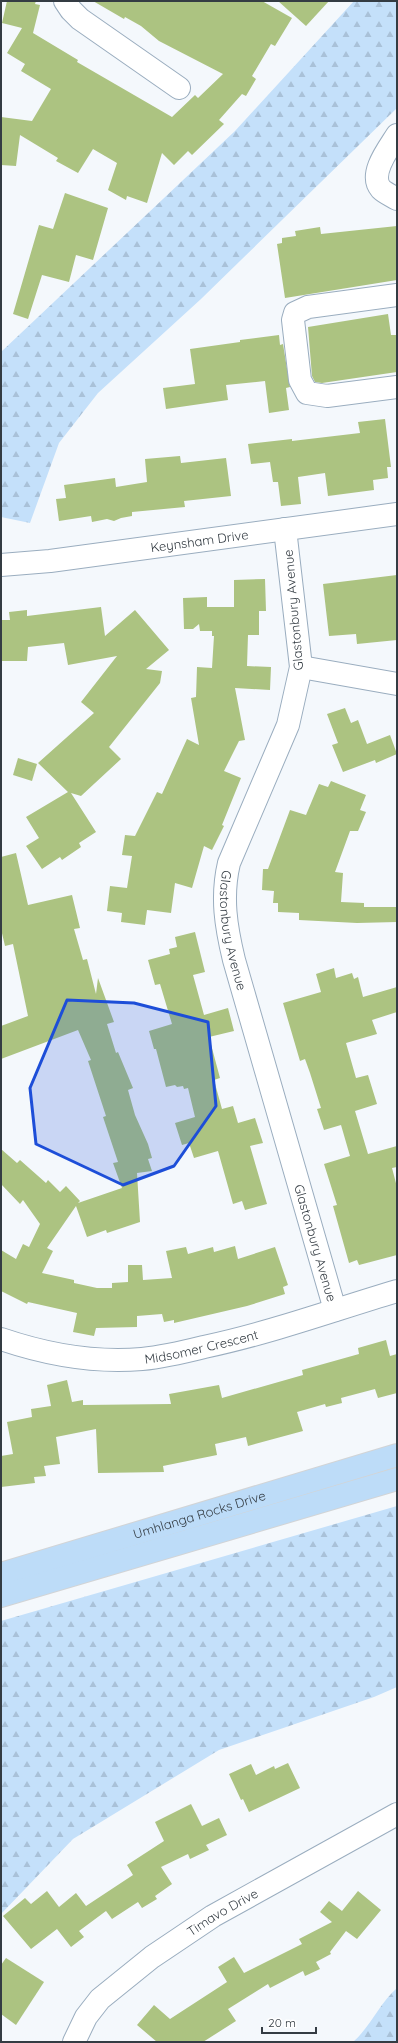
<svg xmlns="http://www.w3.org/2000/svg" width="398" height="2043" font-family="Quicksand,sans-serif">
	<defs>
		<pattern id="forest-firs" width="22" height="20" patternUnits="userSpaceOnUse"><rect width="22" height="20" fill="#c4e0fa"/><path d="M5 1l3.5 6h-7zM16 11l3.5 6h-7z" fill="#a9c1d8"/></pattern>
	</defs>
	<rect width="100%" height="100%" fill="#f4f8fc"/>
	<g fill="url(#forest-firs)">
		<path d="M 354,1 L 397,1 L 397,108 L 201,299 L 98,393 L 59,443 L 30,523 L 1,517 L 1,352 L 235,131 Z"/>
		<path d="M 397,1506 L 397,1687 L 374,1697 L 219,1750 L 73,1839 L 1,1914 L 1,1621 Z"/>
		<path d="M 397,1988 L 397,2042 L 353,2042 C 371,2026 379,2004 397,1988 Z"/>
	</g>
	<g fill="#acc381">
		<path d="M 7,1 L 36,1 L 35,4 L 40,5 L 33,33 L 78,60 L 77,62 L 172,117 L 195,95 L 198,98 L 223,74 L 159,41 L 141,26 L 125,17 L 124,19 L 93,1 L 262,1 L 292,18 L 275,46 L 271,44 L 252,76 L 256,79 L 246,96 L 242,94 L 219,120 L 224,124 L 192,155 L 188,151 L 174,165 L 162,153 L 147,203 L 127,196 L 126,200 L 108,190 L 117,163 L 93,149 L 78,173 L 56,161 L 58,158 L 20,135 L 16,166 L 1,165 L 1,117 L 32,121 L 51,89 L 21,71 L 25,64 L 7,53 L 22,28 L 2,23 Z"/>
		<path d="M 278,1 L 329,1 L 306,26 Z"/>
		<path d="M 65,193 L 108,208 L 93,260 L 76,255 L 69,282 L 42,275 L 28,319 L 13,314 L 39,225 L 53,229 Z"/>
		<path d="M 397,226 L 397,280 L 285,298 L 277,244 L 282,243 L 282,238 L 296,236 L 295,231 L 320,227 L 321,234 Z"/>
		<path d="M 388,314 L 391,335 L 396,335 L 397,372 L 322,383 L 315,382 L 312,376 L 308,327 Z"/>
		<path d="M 279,335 L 280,345 L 283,344 L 290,387 L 286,388 L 289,410 L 269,413 L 265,381 L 226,385 L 228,400 L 166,409 L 163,388 L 195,384 L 190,349 L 240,342 L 240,340 Z"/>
		<path d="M 385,419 L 391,467 L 387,467 L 388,478 L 373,480 L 374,490 L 328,496 L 325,473 L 298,477 L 301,504 L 281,506 L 278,482 L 273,482 L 270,462 L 251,464 L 248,444 L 292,439 L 292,441 L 360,433 L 358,422 Z"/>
		<path d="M 180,456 L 181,463 L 226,458 L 231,496 L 184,501 L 185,507 L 132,512 L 132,516 L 121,518 L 114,521 L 107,519 L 92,522 L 91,516 L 59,521 L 56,499 L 66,498 L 64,485 L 115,478 L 116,487 L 147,482 L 145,459 Z"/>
		<path d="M 397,575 L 397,640 L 357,644 L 356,634 L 329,636 L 323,584 Z"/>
		<path d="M 265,579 L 266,611 L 259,611 L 259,635 L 248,635 L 247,666 L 271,667 L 270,690 L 235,688 L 245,740 L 239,741 L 224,771 L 241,778 L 222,825 L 224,826 L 212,850 L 204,846 L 192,888 L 175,883 L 171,913 L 147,910 L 145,925 L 121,922 L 122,913 L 107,911 L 110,886 L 127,888 L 132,856 L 122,855 L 125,835 L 135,836 L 157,792 L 162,794 L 187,739 L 199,745 L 191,698 L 196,697 L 197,667 L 212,668 L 214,636 L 212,636 L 212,631 L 200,631 L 199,624 L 193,629 L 184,629 L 183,598 L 207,597 L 207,607 L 234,607 L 234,580 Z"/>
		<path d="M 101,607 L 105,636 L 135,610 L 169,650 L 146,669 L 162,671 L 160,683 L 109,747 L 121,759 L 81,796 L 71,793 L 96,832 L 79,843 L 81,847 L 62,860 L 60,857 L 42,869 L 26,846 L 39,838 L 26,817 L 68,792 L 38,763 L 94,713 L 81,702 L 117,656 L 68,665 L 64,643 L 28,647 L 27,661 L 1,661 L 1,620 L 10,620 L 9,612 L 27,610 L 27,616 Z"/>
		<path d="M 345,708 L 351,723 L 358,720 L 367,744 L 390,735 L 397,754 L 376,763 L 375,760 L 343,772 L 332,745 L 338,743 L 327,714 Z"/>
		<path d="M 18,758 L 37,764 L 32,781 L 13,775 Z"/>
		<path d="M 331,781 L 366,795 L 360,810 L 366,812 L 358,831 L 350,831 L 335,872 L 343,873 L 341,902 L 364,903 L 364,907 L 397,907 L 397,922 L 357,923 L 299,920 L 299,913 L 278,912 L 278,903 L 273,903 L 274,891 L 262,890 L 263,869 L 268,869 L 290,810 L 306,815 L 319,784 L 328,787 Z"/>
		<path d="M 16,853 L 28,905 L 72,895 L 80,928 L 74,929 L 83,960 L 87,959 L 96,994 L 98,978 L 114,1022 L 107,1024 L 116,1053 L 118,1052 L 133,1088 L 128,1090 L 135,1115 L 148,1144 L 152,1158 L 148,1159 L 152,1171 L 137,1173 L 140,1222 L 107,1233 L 106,1230 L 87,1237 L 76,1206 L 47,1248 L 53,1251 L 42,1273 L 74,1280 L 74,1283 L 97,1288 L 112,1288 L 112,1283 L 128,1282 L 128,1265 L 142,1265 L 143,1280 L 172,1278 L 166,1251 L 186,1247 L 188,1254 L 213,1247 L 214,1252 L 235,1246 L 238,1259 L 275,1247 L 288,1285 L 283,1287 L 285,1294 L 247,1306 L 174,1323 L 174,1320 L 164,1322 L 162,1314 L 137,1316 L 137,1327 L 96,1328 L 94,1336 L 73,1332 L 77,1313 L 28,1302 L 27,1304 L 1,1291 L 1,1250 L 16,1259 L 23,1244 L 29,1247 L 40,1224 L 23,1200 L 20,1204 L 1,1184 L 1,1149 L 17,1163 L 20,1160 L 46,1183 L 48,1180 L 60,1192 L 66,1186 L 80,1201 L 78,1203 L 122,1188 L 113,1163 L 118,1162 L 103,1117 L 106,1116 L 88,1061 L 91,1060 L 78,1030 L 1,1059 L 1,1026 L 28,1016 L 13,944 L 5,946 L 1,929 L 1,857 Z"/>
		<path d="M 195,932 L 205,972 L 193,975 L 204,1015 L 228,1008 L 234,1031 L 209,1037 L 220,1078 L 214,1080 L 222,1109 L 233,1106 L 238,1123 L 255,1118 L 263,1143 L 250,1146 L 267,1204 L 245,1210 L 242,1201 L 233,1204 L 218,1151 L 194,1158 L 189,1143 L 182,1145 L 175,1123 L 195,1117 L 188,1088 L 184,1089 L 183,1086 L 177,1087 L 175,1085 L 166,1087 L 156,1049 L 154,1049 L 149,1031 L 172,1024 L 160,984 L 155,985 L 148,960 L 170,954 L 169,949 L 177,947 L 175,937 Z"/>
		<path d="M 334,968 L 336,978 L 352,973 L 354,979 L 358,977 L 363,997 L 397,987 L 397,1012 L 372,1020 L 377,1034 L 346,1043 L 356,1078 L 368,1075 L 377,1104 L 355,1111 L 368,1154 L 397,1146 L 397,1167 L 392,1168 L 397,1187 L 397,1255 L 359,1265 L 357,1260 L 349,1263 L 333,1206 L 337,1205 L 324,1164 L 350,1156 L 341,1125 L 324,1130 L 317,1109 L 321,1108 L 310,1073 L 305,1059 L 300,1061 L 283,1003 L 321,992 L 316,974 Z"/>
		<path d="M 386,1340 L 390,1356 L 397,1354 L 397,1393 L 378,1398 L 375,1389 L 341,1398 L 342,1403 L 326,1407 L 325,1404 L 297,1412 L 303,1431 L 248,1446 L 246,1437 L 215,1444 L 217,1455 L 163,1466 L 164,1472 L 98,1473 L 96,1429 L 56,1437 L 60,1464 L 44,1466 L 46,1476 L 34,1477 L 35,1483 L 1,1487 L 1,1456 L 13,1454 L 7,1422 L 32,1417 L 31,1409 L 51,1406 L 47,1385 L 67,1380 L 72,1402 L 83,1400 L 83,1405 L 171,1404 L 169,1394 L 219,1385 L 222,1398 L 303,1375 L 302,1370 L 359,1354 L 358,1348 Z"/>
		<path d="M 288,1763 L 300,1788 L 249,1812 L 243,1799 L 241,1800 L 229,1774 L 251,1764 L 256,1775 L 274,1766 L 275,1769 Z"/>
		<path d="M 191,1804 L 202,1826 L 219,1818 L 227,1835 L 206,1845 L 209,1850 L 190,1859 L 188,1854 L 161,1867 L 172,1884 L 155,1896 L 157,1899 L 142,1908 L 138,1902 L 112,1919 L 106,1911 L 79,1931 L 84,1937 L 71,1947 L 57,1929 L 31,1949 L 3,1916 L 25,1898 L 31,1904 L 47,1891 L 59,1907 L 76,1893 L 86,1906 L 133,1875 L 127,1865 L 164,1841 L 155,1822 Z"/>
		<path d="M 358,1891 L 381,1910 L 357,1939 L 346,1931 L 330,1952 L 331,1954 L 316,1962 L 320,1969 L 305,1976 L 303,1971 L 270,1988 L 268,1984 L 228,2009 L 236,2021 L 203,2042 L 157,2042 L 137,2025 L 154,2005 L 170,2019 L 227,1982 L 218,1967 L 234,1957 L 244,1973 L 302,1944 L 299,1939 L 332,1922 L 320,1912 L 329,1901 L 342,1911 Z"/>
		<path d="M 6,1958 L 44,1982 L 16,2025 L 1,2014 L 1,1965 Z"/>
	</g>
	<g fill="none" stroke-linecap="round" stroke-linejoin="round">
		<defs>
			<g id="minor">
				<path d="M 65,1 L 71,10 L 80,19 L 179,88"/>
				<path d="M 397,135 C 389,148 368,174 381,189 C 385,193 392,196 397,199"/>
				<path d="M 397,295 L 308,307 L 295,313 L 293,320 L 300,380 L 307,393 L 327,396 L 397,387"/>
				<path id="s1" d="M 285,529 L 301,667 L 288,725 L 229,863 C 221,897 226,927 234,960 L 335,1310"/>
				<path id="s2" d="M 1,565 L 50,561 L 397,514"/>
				<path d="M 301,667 L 397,684"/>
				<path id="s3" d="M 1,1339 C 45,1354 95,1363 142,1359 C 163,1357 184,1352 204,1347 C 270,1333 333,1310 397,1291"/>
				<path id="s4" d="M 74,2042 L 86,2017 L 100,1999 L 152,1957 L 213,1916 L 397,1814"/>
			</g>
			<g id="major">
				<path id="s5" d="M 1,1574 L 397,1455"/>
				<path d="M 1,1596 L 397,1479"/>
			</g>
		</defs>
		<use href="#minor" stroke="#9aadbf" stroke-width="24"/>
		<use href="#major" stroke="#d2d4d6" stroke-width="24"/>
		<use href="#minor" stroke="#fff" stroke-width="22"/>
		<use href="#major" stroke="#bddcf8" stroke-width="22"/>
	</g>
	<path fill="#1d4ed8" fill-opacity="0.2" stroke="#1d4ed8" stroke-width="3" stroke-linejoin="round" d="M 67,1000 L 134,1003 L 208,1022 L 216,1106 L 174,1166 L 123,1185 L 36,1144 L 30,1088 Z"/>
	<g text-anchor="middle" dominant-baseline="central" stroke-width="3" stroke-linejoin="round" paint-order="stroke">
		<g font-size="13" fill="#343c43" stroke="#fff">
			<text stroke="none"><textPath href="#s2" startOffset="200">Keynsham Drive</textPath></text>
			<text transform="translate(293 610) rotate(-95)">Glastonbury Avenue</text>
			<text stroke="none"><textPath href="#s1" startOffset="417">Glastonbury Avenue</textPath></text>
			<text stroke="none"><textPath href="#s1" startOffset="741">Glastonbury Avenue</textPath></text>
			<text stroke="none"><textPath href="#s3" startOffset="204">Midsomer Crescent</textPath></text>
			<text stroke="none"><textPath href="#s5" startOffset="207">Umhlanga Rocks Drive</textPath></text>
			<text stroke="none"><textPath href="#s4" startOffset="201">Timavo Drive</textPath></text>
		</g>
	</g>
	<rect width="398" height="2043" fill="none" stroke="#343c43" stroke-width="4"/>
	<path d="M262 2027v6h54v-6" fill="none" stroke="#343c43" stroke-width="2"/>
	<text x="268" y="2027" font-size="12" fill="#343c43" stroke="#ffffff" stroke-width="3" paint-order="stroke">20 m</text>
</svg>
